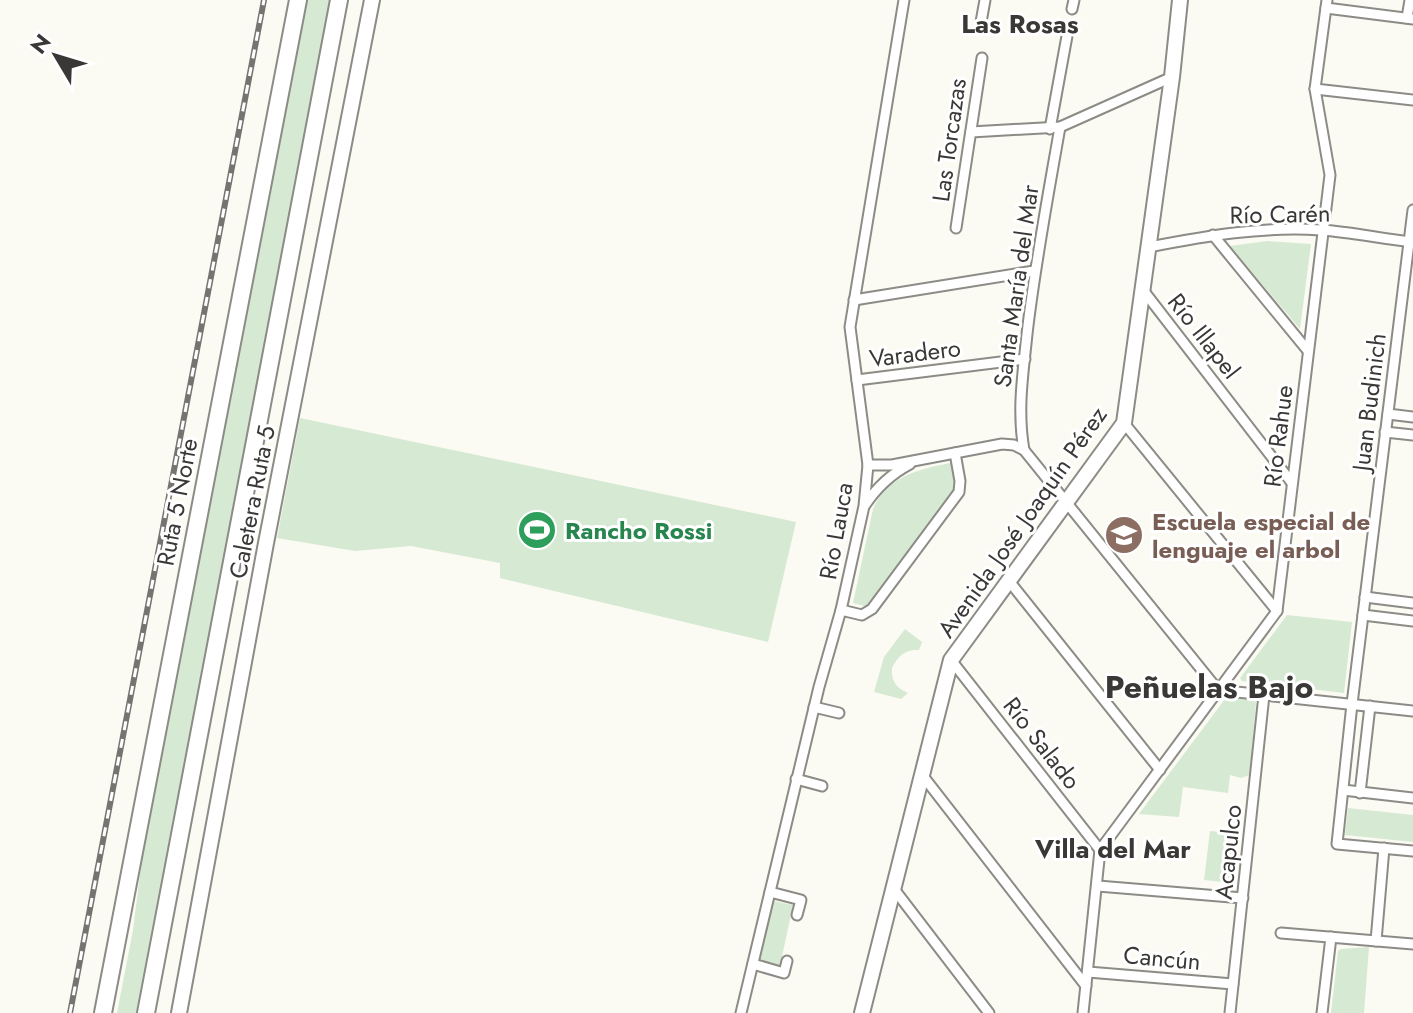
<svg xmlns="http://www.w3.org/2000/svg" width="1413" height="1013" font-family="Jost,sans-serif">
	<rect width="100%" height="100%" fill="#fbfaf3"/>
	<g fill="#d6ead3">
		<path d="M 305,0 L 331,0 L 139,1013 L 117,1013 L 133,930 L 143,850 L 183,648 Z"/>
		<path d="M 1267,241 L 1311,244 L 1300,329 L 1230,246 Z"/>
		<path d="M 300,418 L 796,522 L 768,642 L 500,578 L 500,563 L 411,546 L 355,551 L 277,538 Z"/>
		<path d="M 950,463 L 954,465 L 958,487 L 870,605 L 868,607 L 853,603 L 873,509 C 886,477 919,469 950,463 Z"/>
		<path d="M 1287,615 L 1352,622 L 1344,693 L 1242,681 L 1240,678 Z"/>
		<path d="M 905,629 L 922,642 L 919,650 C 905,649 898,656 892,668 C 891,681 896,688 908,693 L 901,699 L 874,692 L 884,657 Z"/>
		<path d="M 1228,695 L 1251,698 L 1256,702 L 1250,775 L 1241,778 L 1230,775 L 1228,793 L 1183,787 L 1179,817 L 1139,814 Z"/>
		<path d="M 1348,808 L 1413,815 L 1413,842 L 1345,835 Z"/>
		<path d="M 1210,831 L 1237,834 L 1232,883 L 1204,880 Z"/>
		<path d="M 773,901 L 793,905 L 780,966 L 759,960 Z"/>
		<path d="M 1369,947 L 1364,1013 L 1331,1013 L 1338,951 L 1341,949 Z"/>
	</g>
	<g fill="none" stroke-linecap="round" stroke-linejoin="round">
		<defs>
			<g id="street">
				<path d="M 1326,8 L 1413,19"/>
				<path d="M 1072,9 L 1074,0"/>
				<path d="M 1407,18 L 1410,0"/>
				<path d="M 981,22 L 985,0"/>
				<path d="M 1315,89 L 1413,100"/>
				<path d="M 1050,129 L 1067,36"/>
				<path d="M 971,132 L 1060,127 L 1172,77"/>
				<path d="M 1413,210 L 1352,704 L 1337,844 L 1413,851"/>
				<path d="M 956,228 L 982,58"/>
				<path d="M 1213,235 L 1308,351"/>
				<path d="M 1149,247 C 1206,236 1262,226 1321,230 C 1352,232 1382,239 1413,242"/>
				<path d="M 1143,290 L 1292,483"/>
				<path d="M 854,300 L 1034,271"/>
				<path d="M 857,380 L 1025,359"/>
				<path d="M 1388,414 L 1413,417"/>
				<path d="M 1124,423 L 1277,611"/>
				<path d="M 1385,432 L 1413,435"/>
				<path d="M 1024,450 C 1017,410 1023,374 1027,334 C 1035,264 1048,196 1060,127"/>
				<path d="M 868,465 L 892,465 L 1002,444 L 1014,445 L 1024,450 L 1218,690 L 1413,711"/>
				<path d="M 865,505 C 877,487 891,474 910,464"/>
				<path d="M 1009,581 L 1160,770"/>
				<path d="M 1365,597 L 1413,603"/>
				<path d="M 841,610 L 862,615 L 872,609 L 959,492 L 960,481 L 955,453"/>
				<path d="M 1363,615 L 1413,621"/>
				<path d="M 951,660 L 1100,850"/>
				<path d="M 814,707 L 839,713"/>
				<path d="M 923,776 L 1086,986"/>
				<path d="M 796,779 L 822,786"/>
				<path d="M 1343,790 L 1413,798"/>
				<path d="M 1360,793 L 1370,706"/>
				<path d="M 1098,886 L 1243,898"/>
				<path d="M 894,889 L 989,1013"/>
				<path d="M 770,892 L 801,900 L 797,915"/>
				<path d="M 1281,933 L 1413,944"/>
				<path d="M 1376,941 L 1384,848"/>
				<path d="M 753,964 L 784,973 L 787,961"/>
				<path d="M 1088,972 L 1233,984"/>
				<path d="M 741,1013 L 819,687 L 841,610 L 864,506 L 868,465 L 850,327 L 904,0"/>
				<path d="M 1083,1013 L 1100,850 L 1277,611 L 1330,175 L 1315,89 L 1327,0"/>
				<path d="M 1230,1013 L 1264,695"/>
				<path d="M 1322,1013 L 1331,937"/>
			</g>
			<g id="secondary">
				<path d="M 179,1013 L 266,543 L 372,0"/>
				<path d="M 862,1013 L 951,660 L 1124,423 L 1172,77 L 1180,0"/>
			</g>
			<g id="highway">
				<path d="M 103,1013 L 298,0"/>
				<path d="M 146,1013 L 339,0"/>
			</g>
		</defs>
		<use href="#street" stroke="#8d8b86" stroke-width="13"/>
		<use href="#secondary" stroke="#8d8b86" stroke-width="18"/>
		<use href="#highway" stroke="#8d8b86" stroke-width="20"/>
		<use href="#street" stroke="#fff" stroke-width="9"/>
		<use href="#secondary" stroke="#fff" stroke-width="14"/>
		<use href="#highway" stroke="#fff" stroke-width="16"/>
		<defs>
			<path id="rail" d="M 70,1013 L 264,0"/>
		</defs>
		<use href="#rail" stroke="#757470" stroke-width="6"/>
		<use href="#rail" stroke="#fff" stroke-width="3" stroke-dasharray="9" stroke-linecap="butt"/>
	</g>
	<defs>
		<symbol id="stadium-disc" viewBox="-11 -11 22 22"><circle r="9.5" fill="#2e9e5b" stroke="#fff"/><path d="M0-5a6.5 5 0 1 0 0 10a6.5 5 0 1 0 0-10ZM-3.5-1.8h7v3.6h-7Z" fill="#fff"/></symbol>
		<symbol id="school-disc" viewBox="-11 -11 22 22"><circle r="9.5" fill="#8d6e63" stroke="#fff"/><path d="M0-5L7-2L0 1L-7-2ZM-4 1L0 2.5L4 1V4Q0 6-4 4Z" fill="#fff"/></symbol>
	</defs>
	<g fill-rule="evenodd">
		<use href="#stadium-disc" x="515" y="508" width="44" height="44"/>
		<use href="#school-disc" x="1102" y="513" width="44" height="44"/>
	</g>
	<g text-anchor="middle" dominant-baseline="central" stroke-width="6" stroke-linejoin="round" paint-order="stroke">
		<g font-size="24" fill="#393836" stroke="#fff">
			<text transform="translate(949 140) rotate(-82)">Las Torcazas</text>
			<text transform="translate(1280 214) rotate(-1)">Río Carén</text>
			<text transform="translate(1016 286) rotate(-82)">Santa María del Mar</text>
			<text transform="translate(1204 336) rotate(52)">Río Illapel</text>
			<text transform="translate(915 353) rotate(-7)">Varadero</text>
			<text transform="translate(1369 402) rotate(-83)">Juan Budinich</text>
			<text transform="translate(1278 436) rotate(-83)">Río Rahue</text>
			<text transform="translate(177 502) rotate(-79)">Ruta 5 Norte</text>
			<text transform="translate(252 502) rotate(-79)">Caletera Ruta 5</text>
			<text transform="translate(1022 522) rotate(-55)">Avenida José Joaquín Pérez</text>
			<text transform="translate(836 531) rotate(-80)">Río Lauca</text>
			<text transform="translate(1042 743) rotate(52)">Río Salado</text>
			<text transform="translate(1228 852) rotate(-84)">Acapulco</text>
			<text transform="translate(1162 958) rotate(5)">Cancún</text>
		</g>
		<g font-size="24" font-weight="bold" fill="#785e54" stroke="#fff" text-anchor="start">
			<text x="1152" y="521">Escuela especial de<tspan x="1152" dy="28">lenguaje el arbol</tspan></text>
		</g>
		<g font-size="24" font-weight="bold" fill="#27864d" stroke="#fff" text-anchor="start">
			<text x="565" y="530">Rancho Rossi</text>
		</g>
		<g font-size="26" font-weight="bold" fill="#393836" stroke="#fff">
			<text x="1020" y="24">Las Rosas</text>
			<text x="1113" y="849">Villa del Mar</text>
		</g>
		<g font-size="32" font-weight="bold" fill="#393836" stroke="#fff">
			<text x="1209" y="687">Peñuelas Bajo</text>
		</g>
	</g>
	<g transform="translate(56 56) rotate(308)" stroke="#ffffff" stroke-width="6" paint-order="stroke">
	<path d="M0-6L14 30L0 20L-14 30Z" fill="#393836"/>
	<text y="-12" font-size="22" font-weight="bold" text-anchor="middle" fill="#393836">N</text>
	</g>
</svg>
